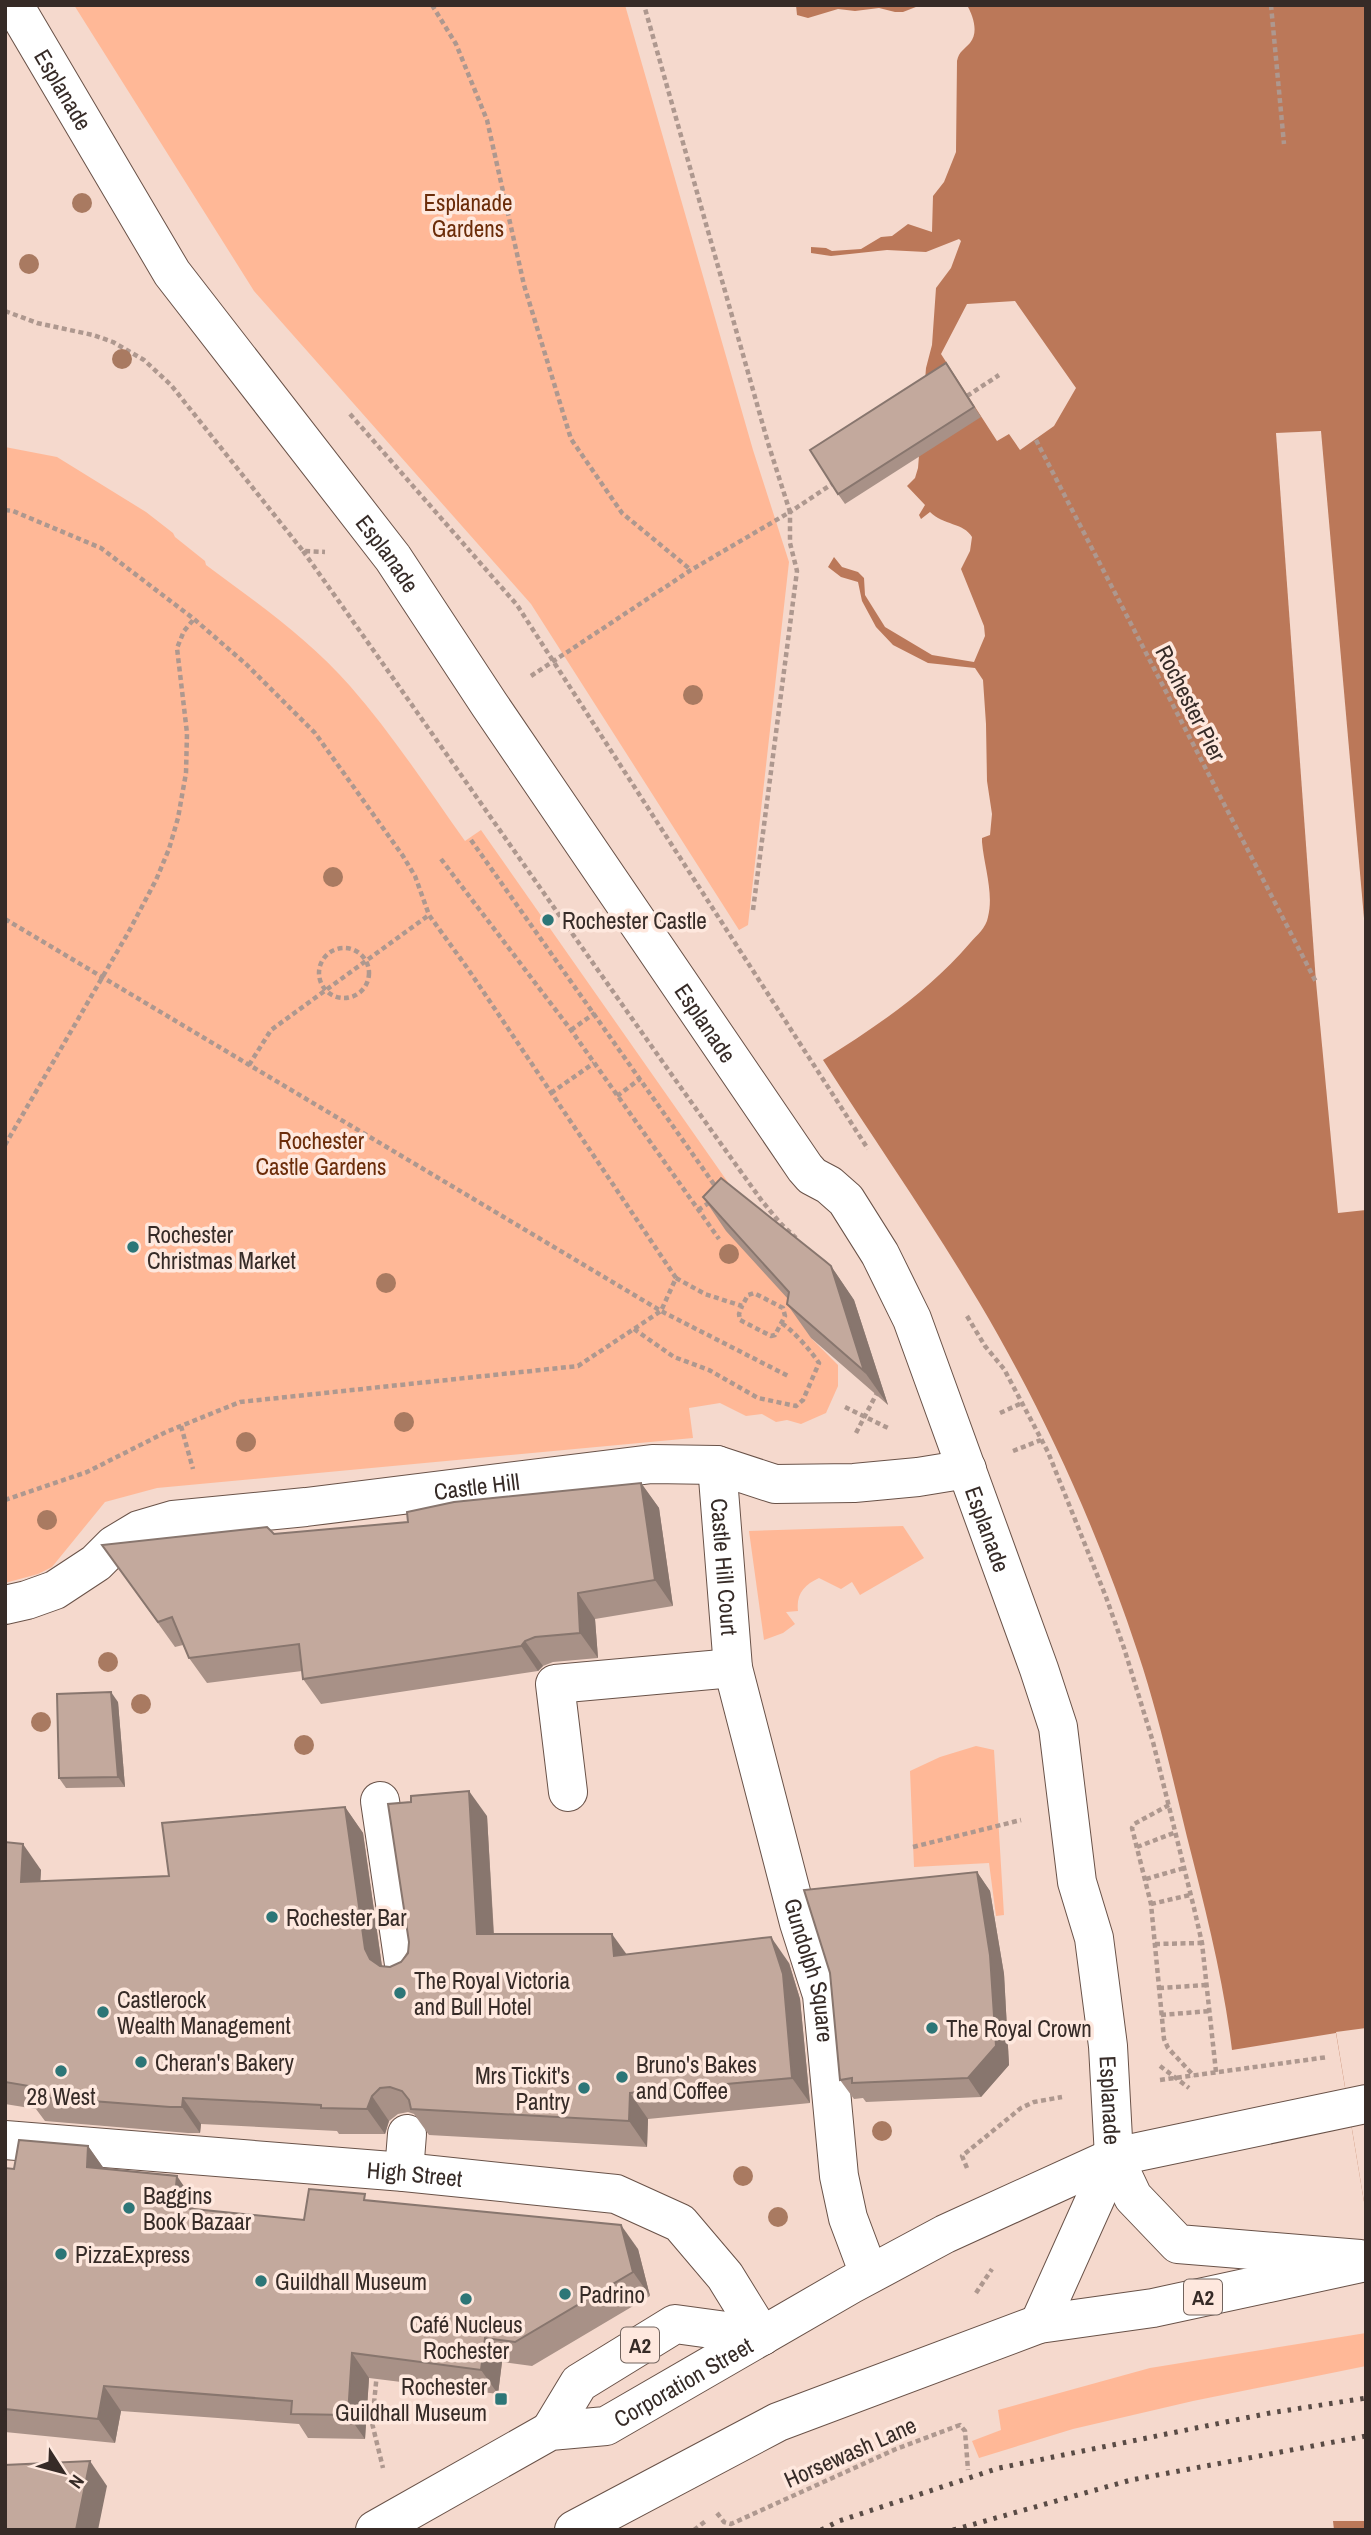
<svg xmlns="http://www.w3.org/2000/svg" width="1371" height="2535" font-family="'Archivo Narrow',sans-serif">
	<rect width="100%" height="100%" fill="#f5d9cd"/>
	<g fill="#ffb897">
		<path d="M 74,5 L 625,5 L 753,450 L 789,562 L 748,925 L 739,930 L 531,604 L 254,291 Z"/>
		<path d="M 5,447 L 57,457 L 146,512 L 173,533 L 175,537 L 205,561 L 206,565 C 256,602 309,639 350,686 C 392,734 428,789 465,841 L 481,830 L 760,1228 C 762,1251 758,1278 783,1288 L 811,1338 L 838,1365 L 838,1386 L 826,1413 L 801,1424 L 787,1420 L 776,1422 L 762,1414 L 746,1416 L 720,1403 L 689,1408 L 693,1438 L 157,1488 L 105,1502 L 52,1567 L 38,1574 L 5,1583 Z"/>
		<path d="M 903,1526 L 924,1558 L 860,1595 L 852,1582 L 841,1589 L 819,1578 C 804,1585 796,1594 798,1611 L 786,1612 L 795,1624 L 783,1633 L 764,1640 L 749,1531 Z"/>
		<path d="M 976,1746 L 994,1750 L 1004,1915 L 996,1916 L 989,1863 L 914,1867 L 910,1771 L 940,1757 Z"/>
		<path d="M 1366,2333 L 1366,2366 L 1193,2401 L 1073,2429 L 979,2458 L 972,2441 L 1001,2430 L 998,2410 L 1150,2368 Z"/>
	</g>
	<g fill="#bb7859">
		<path d="M 796,5 L 921,5 L 903,12 L 895,12 L 879,8 L 855,11 L 838,9 L 808,18 L 797,15 Z"/>
		<path d="M 967,5 L 1366,5 L 1366,2214 L 1336,2033 L 1232,2050 C 1223,1977 1205,1908 1187,1837 C 1172,1776 1158,1713 1138,1653 C 1102,1544 1055,1436 998,1335 C 945,1241 882,1152 823,1060 C 877,1026 928,992 970,943 C 977,935 986,928 988,917 C 994,893 984,866 982,842 L 982,838 L 990,835 L 992,814 L 987,781 L 986,724 L 983,680 L 975,668 L 928,663 L 893,645 L 876,627 L 862,601 L 858,582 L 841,577 L 828,567 L 834,557 L 842,567 L 858,572 L 864,578 L 865,595 L 885,627 L 932,655 L 974,662 L 985,636 L 984,626 L 961,569 L 970,551 L 972,537 C 964,523 943,525 930,512 L 921,519 L 919,515 L 925,505 L 907,486 L 915,478 L 918,468 L 926,368 L 932,345 L 936,288 L 951,268 L 961,241 L 959,239 L 926,252 L 887,250 L 831,256 L 811,253 L 811,247 L 826,248 L 832,251 L 861,249 L 881,237 L 892,236 L 908,224 L 932,232 L 933,196 L 944,182 L 956,152 L 957,61 C 959,51 964,50 970,43 C 979,32 973,16 967,5 Z"/>
		<path d="M 1333,2521 L 1366,2521 L 1366,2530 L 1334,2530 Z"/>
	</g>
	<g fill="#f5d9cd">
		<path d="M 1015,301 L 1076,388 L 1054,426 L 1020,450 L 1009,434 L 997,441 L 941,354 L 967,304 Z"/>
		<path d="M 1321,431 L 1366,941 L 1366,1210 L 1338,1213 L 1316,982 L 1276,433 Z"/>
		<path d="M 1366,2028 L 1366,2214 L 1336,2032 Z"/>
	</g>
	<g fill="none" stroke-linecap="round" stroke-linejoin="round">
		<defs>
			<g id="minor">
				<path id="s1" d="M 14,5 L 172,273 L 393,558 L 489,704 L 805,1168 L 812,1176 L 829,1185 L 846,1200 L 880,1254 L 912,1319 L 1039,1669 L 1058,1727 L 1077,1882 L 1094,1938 L 1108,2046 L 1114,2157 L 1133,2197 L 1178,2244 L 1360,2259"/>
				<path id="s2" d="M 717,1465 L 733,1668 L 799,1923 L 822,1995 L 839,2176 L 848,2218 L 869,2274"/>
				<path id="s3" d="M 5,1605 L 27,1600 L 55,1590 L 96,1563 L 114,1545 L 139,1530 L 173,1520 L 306,1507 L 652,1464 L 717,1465 L 775,1484 L 854,1483 L 918,1477 L 967,1469"/>
				<path d="M 568,1792 L 555,1684 L 733,1668"/>
				<path d="M 380,1801 L 405,1971"/>
				<path id="s4" d="M 5,2140 L 404,2172 L 616,2194 L 680,2223 L 725,2276 L 762,2336"/>
				<path d="M 404,2172 L 407,2134"/>
				<path d="M 1039,2324 L 1114,2157"/>
			</g>
			<g id="major">
				<path d="M 550,2431 L 579,2383 L 675,2324 L 762,2336"/>
				<path id="s5" d="M 375,2530 L 550,2431 L 606,2426 L 850,2285 L 945,2234 L 1114,2157 L 1366,2104"/>
				<path d="M 574,2530 L 778,2422 L 1039,2324 L 1153,2308 L 1366,2262"/>
			</g>
		</defs>
		<use href="#minor" stroke="#695248" stroke-width="40"/>
		<use href="#major" stroke="#695248" stroke-width="40"/>
		<g stroke="#ae988f" stroke-width="4.5" stroke-dasharray="5 3.5" stroke-linecap="butt">
			<path d="M 432,5 L 456,44 L 487,120 L 524,285 L 571,439 L 622,513 L 691,570"/>
			<path d="M 1271,5 L 1284,144"/>
			<path d="M 5,311 L 37,323 L 93,335 L 113,342 L 144,360 L 171,385 L 303,551 L 325,552"/>
			<path d="M 967,396 L 999,375"/>
			<path d="M 350,414 L 517,605 L 868,1149"/>
			<path d="M 1036,440 L 1316,982"/>
			<path d="M 5,510 L 13,511 L 101,548 L 194,619 L 247,665 L 315,733 L 403,856 L 415,876 L 429,915 L 468,969 L 676,1278 L 661,1311 L 578,1366 L 240,1402 L 166,1432 L 87,1472 L 5,1500"/>
			<path d="M 303,551 C 457,767 607,986 762,1201 L 781,1224 L 796,1238"/>
			<path d="M 531,676 L 691,570 L 790,512 L 768,443 L 644,5"/>
			<path d="M 471,840 L 718,1190"/>
			<path d="M 441,859 L 571,1030 L 719,1239"/>
			<path d="M 753,910 L 797,571 L 790,543 L 790,512 L 832,484"/>
			<path d="M 5,919 L 661,1311 L 790,1377"/>
			<circle cx="344" cy="973" r="25"/>
			<path d="M 571,1030 L 595,1013"/>
			<path d="M 249,1065 L 271,1030 L 429,915"/>
			<path d="M 551,1093 L 594,1063"/>
			<path d="M 617,1096 L 640,1079"/>
			<path d="M 5,1145 L 128,933 L 156,880 L 169,849 L 178,818 L 186,773 L 187,733 L 177,648 L 184,631 L 194,619"/>
			<path d="M 698,1210 L 712,1201"/>
			<path d="M 676,1278 L 705,1294 L 742,1306 L 748,1295 L 754,1293 L 783,1308 L 785,1316 L 775,1335 L 771,1336 L 740,1320 L 739,1314 L 742,1306"/>
			<path d="M 967,1316 L 985,1346 L 1004,1369 L 1048,1452 L 1106,1597 L 1124,1648 L 1153,1742 L 1194,1908 L 1202,1943 L 1216,2072"/>
			<path d="M 634,1329 L 674,1357 L 709,1370 L 758,1398 L 796,1406 L 803,1400 L 819,1363 C 812,1352 792,1329 781,1323"/>
			<path d="M 845,1407 L 888,1428"/>
			<path d="M 1000,1413 L 1022,1403"/>
			<path d="M 181,1426 L 193,1469"/>
			<path d="M 856,1433 L 878,1391"/>
			<path d="M 1013,1451 L 1041,1440"/>
			<path d="M 1169,1805 L 1134,1824 L 1132,1828 L 1151,1904 L 1164,2039 L 1168,2048 L 1194,2076"/>
			<path d="M 913,1847 L 1021,1820"/>
			<path d="M 1137,1847 L 1174,1833"/>
			<path d="M 1146,1879 L 1184,1868"/>
			<path d="M 1151,1904 L 1190,1895"/>
			<path d="M 1155,1944 L 1202,1943"/>
			<path d="M 1159,1988 L 1207,1985"/>
			<path d="M 1161,2015 L 1210,2011"/>
			<path d="M 1160,2066 L 1189,2088"/>
			<path d="M 1160,2080 L 1328,2057"/>
			<path d="M 967,2168 L 962,2156 L 1021,2108 L 1034,2102 L 1062,2097"/>
			<path d="M 976,2293 L 992,2269"/>
			<path d="M 377,2373 L 372,2423 L 383,2468"/>
			<path d="M 717,2513 L 724,2522 L 731,2524 L 896,2449 L 960,2425 L 965,2431 L 968,2470"/>
			<path d="M 694,2530 L 707,2520"/>
		</g>
		<use href="#minor" stroke="#fff" stroke-width="38"/>
		<use href="#major" stroke="#fff" stroke-width="38"/>
		<g stroke="#594b45" stroke-width="5" stroke-dasharray="3.5 7" stroke-linecap="butt">
			<path d="M 821,2530 L 839,2521 L 999,2468 L 1270,2413 L 1366,2398"/>
			<path d="M 953,2530 L 1131,2480 L 1366,2436"/>
		</g>
	</g>
	<g fill="#a97a61">
		<circle cx="82" cy="203" r="10"/>
		<circle cx="29" cy="264" r="10"/>
		<circle cx="122" cy="359" r="10"/>
		<circle cx="693" cy="695" r="10"/>
		<circle cx="333" cy="877" r="10"/>
		<circle cx="729" cy="1254" r="10"/>
		<circle cx="386" cy="1283" r="10"/>
		<circle cx="404" cy="1422" r="10"/>
		<circle cx="246" cy="1442" r="10"/>
		<circle cx="47" cy="1520" r="10"/>
		<circle cx="108" cy="1662" r="10"/>
		<circle cx="141" cy="1704" r="10"/>
		<circle cx="41" cy="1722" r="10"/>
		<circle cx="304" cy="1745" r="10"/>
		<circle cx="882" cy="2131" r="10"/>
		<circle cx="743" cy="2176" r="10"/>
		<circle cx="778" cy="2217" r="10"/>
	</g>
	<g fill="#a89187">
		<path d="M 953,374 L 981,417 L 845,504 L 838,494 Z"/>
		<path d="M 703,1197 L 831,1266 L 854,1300 L 888,1405 L 811,1338 L 787,1304 L 788,1299 L 726,1231 Z"/>
		<path d="M 641,1483 L 659,1508 L 673,1606 L 595,1619 L 598,1658 L 553,1662 L 543,1666 L 538,1671 L 321,1704 L 303,1679 L 302,1671 L 207,1683 L 189,1658 L 183,1645 L 175,1647 L 102,1545 L 274,1534 L 408,1522 Z"/>
		<path d="M 118,1702 L 125,1787 L 66,1788 L 59,1778 Z"/>
		<path d="M 345,1807 L 363,1833 L 382,1966 L 390,1967 L 401,1962 L 487,1816 L 494,1934 L 627,1955 L 789,1963 L 800,1999 L 810,2103 L 648,2119 L 647,2147 L 429,2135 L 414,2114 L 408,2112 L 398,2114 L 389,2121 L 385,2134 L 339,2134 L 337,2131 L 201,2124 L 200,2133 L 188,2133 L 45,2121 L 36,2109 L 5,2104 L 5,1842 L 41,1870 L 40,1881 L 169,1876 Z"/>
		<path d="M 977,1872 L 990,1891 L 1004,1974 L 1009,2065 L 981,2097 L 866,2102 L 863,2098 L 854,2099 L 840,2080 Z"/>
		<path d="M 88,2146 L 104,2169 L 194,2201 L 193,2209 L 304,2220 L 369,2201 L 638,2249 L 650,2296 L 532,2366 L 502,2362 L 498,2394 L 369,2378 L 365,2439 L 308,2438 L 299,2424 L 121,2411 L 115,2443 L 5,2432 L 5,2168 L 14,2169 Z"/>
	</g>
	<g fill="#88766e">
		<path d="M 831,1266 L 854,1300 L 888,1405 L 864,1371 Z"/>
		<path d="M 641,1483 L 659,1508 L 673,1606 L 655,1580 Z"/>
		<path d="M 578,1593 L 595,1619 L 598,1658 L 580,1633 Z"/>
		<path d="M 525,1641 L 543,1666 L 538,1671 L 521,1646 Z"/>
		<path d="M 111,1692 L 118,1702 L 125,1787 L 118,1777 Z"/>
		<path d="M 469,1791 L 487,1816 L 495,1960 L 477,1934 Z"/>
		<path d="M 345,1807 L 363,1833 L 383,1974 L 370,1959 L 365,1949 Z"/>
		<path d="M 23,1844 L 41,1870 L 39,1908 L 21,1882 Z"/>
		<path d="M 977,1872 L 990,1891 L 1004,1974 L 1009,2065 L 981,2097 L 968,2078 Z"/>
		<path d="M 612,1934 L 630,1959 L 614,1956 Z"/>
		<path d="M 771,1937 L 789,1963 L 800,1999 L 810,2103 L 792,2078 Z"/>
		<path d="M 630,2093 L 648,2119 L 647,2147 L 629,2121 Z"/>
		<path d="M 372,2096 L 389,2121 L 385,2134 L 367,2109 Z"/>
		<path d="M 183,2098 L 201,2124 L 200,2133 L 182,2107 Z"/>
		<path d="M 88,2146 L 105,2170 L 87,2167 Z"/>
		<path d="M 177,2176 L 194,2201 L 191,2232 L 174,2207 Z"/>
		<path d="M 621,2225 L 638,2249 L 650,2296 L 633,2272 Z"/>
		<path d="M 485,2338 L 502,2362 L 498,2394 L 481,2370 Z"/>
		<path d="M 352,2353 L 369,2378 L 365,2439 L 348,2415 Z"/>
		<path d="M 104,2386 L 121,2411 L 115,2443 L 98,2419 Z"/>
		<path d="M 90,2461 L 107,2486 L 98,2530 L 76,2530 Z"/>
	</g>
	<g fill="#c3a99d" stroke="#88766e" stroke-width="2">
		<path d="M 946,363 L 974,407 L 838,494 L 810,450 Z"/>
		<path d="M 721,1178 L 825,1261 L 831,1266 L 864,1371 L 787,1304 L 789,1292 L 703,1197 Z"/>
		<path d="M 641,1483 L 655,1580 L 578,1593 L 580,1633 L 535,1637 L 525,1641 L 521,1646 L 303,1679 L 299,1644 L 189,1658 L 172,1617 L 158,1622 L 102,1545 L 267,1527 L 274,1534 L 408,1522 L 407,1512 L 454,1502 Z"/>
		<path d="M 111,1692 L 118,1777 L 59,1778 L 57,1694 Z"/>
		<path d="M 469,1791 L 477,1934 L 612,1934 L 614,1956 L 771,1937 L 783,1974 L 792,2078 L 630,2093 L 629,2121 L 411,2109 L 409,2100 L 402,2091 L 390,2087 L 380,2088 L 372,2096 L 367,2109 L 321,2108 L 321,2105 L 183,2098 L 182,2107 L 170,2107 L 27,2096 L 29,2086 L 5,2082 L 5,1842 L 23,1844 L 21,1882 L 169,1876 L 162,1823 L 345,1807 L 365,1949 L 370,1959 L 380,1966 L 390,1967 L 401,1962 L 408,1953 L 409,1942 L 388,1804 L 411,1802 L 411,1796 Z"/>
		<path d="M 977,1872 L 990,1955 L 996,2046 L 968,2078 L 852,2083 L 852,2078 L 840,2080 L 830,1973 L 804,1890 Z"/>
		<path d="M 19,2140 L 88,2146 L 87,2167 L 177,2176 L 174,2207 L 304,2220 L 309,2189 L 365,2194 L 364,2200 L 621,2225 L 633,2272 L 515,2342 L 485,2338 L 481,2370 L 352,2353 L 348,2415 L 291,2414 L 292,2401 L 104,2386 L 98,2419 L 5,2409 L 5,2168 L 14,2169 Z"/>
		<path d="M 90,2461 L 76,2530 L 5,2530 L 5,2465 Z"/>
	</g>
	<g fill="#2d7677" stroke="#fee8de" stroke-width="2.5">
		<circle cx="548" cy="920" r="7"/>
		<circle cx="133" cy="1247" r="7"/>
		<circle cx="272" cy="1917" r="7"/>
		<circle cx="400" cy="1993" r="7"/>
		<circle cx="103" cy="2012" r="7"/>
		<circle cx="932" cy="2028" r="7"/>
		<circle cx="141" cy="2062" r="7"/>
		<circle cx="61" cy="2071" r="7"/>
		<circle cx="622" cy="2077" r="7"/>
		<circle cx="584" cy="2088" r="7"/>
		<circle cx="129" cy="2208" r="7"/>
		<circle cx="61" cy="2254" r="7"/>
		<circle cx="261" cy="2281" r="7"/>
		<circle cx="565" cy="2294" r="7"/>
		<circle cx="466" cy="2299" r="7"/>
		<rect x="494" y="2392" width="14" height="14" rx="3.5"/>
	</g>
	<g text-anchor="middle" dominant-baseline="central" stroke-width="7" stroke-linejoin="round" paint-order="stroke">
		<g fill="#fee8de" stroke="#72645e" stroke-width="2">
			<rect x="1184" y="2279.5" width="38" height="35" rx="5"/>
			<rect x="621" y="2327.5" width="38" height="35" rx="5"/>
		</g>
		<g font-size="21" font-weight="bold" fill="#362b27">
			<text x="1203" y="2297">A2</text>
			<text x="640" y="2345">A2</text>
		</g>
		<g font-size="23" fill="#362b27" stroke="#fee8de">
			<text stroke="none"><textPath href="#s1" startOffset="98">Esplanade</textPath></text>
			<text stroke="none"><textPath href="#s1" startOffset="665">Esplanade</textPath></text>
			<text transform="translate(1191 703) rotate(63)">Rochester Pier</text>
			<text stroke="none"><textPath href="#s1" startOffset="1232">Esplanade</textPath></text>
			<text stroke="none"><textPath href="#s3" startOffset="497">Castle Hill</textPath></text>
			<text stroke="none"><textPath href="#s1" startOffset="1820">Esplanade</textPath></text>
			<text stroke="none"><textPath href="#s2" startOffset="102">Castle Hill Court</textPath></text>
			<text stroke="none"><textPath href="#s2" startOffset="516">Gundolph Square</textPath></text>
			<text stroke="none"><textPath href="#s1" startOffset="2408">Esplanade</textPath></text>
			<text stroke="none"><textPath href="#s4" startOffset="411">High Street</textPath></text>
			<text stroke="none"><textPath href="#s5" startOffset="346">Corporation Street</textPath></text>
			<text transform="translate(850 2452) rotate(-24)">Horsewash Lane</text>
		</g>
		<g font-size="23" fill="#6b2c09" stroke="#fee8de">
			<text x="468" y="202">Esplanade<tspan x="468" dy="26">Gardens</tspan></text>
			<text x="321" y="1140">Rochester<tspan x="321" dy="26">Castle Gardens</tspan></text>
		</g>
		<g font-size="23" fill="#362b27" stroke="#fee8de" text-anchor="start">
			<text x="562" y="920">Rochester Castle</text>
			<text x="147" y="1234">Rochester<tspan x="147" dy="26">Christmas Market</tspan></text>
			<text x="286" y="1917">Rochester Bar</text>
			<text x="414" y="1980">The Royal Victoria<tspan x="414" dy="26">and Bull Hotel</tspan></text>
			<text x="117" y="1999">Castlerock<tspan x="117" dy="26">Wealth Management</tspan></text>
			<text x="946" y="2028">The Royal Crown</text>
			<text x="155" y="2062">Cheran's Bakery</text>
			<text x="636" y="2064">Bruno's Bakes<tspan x="636" dy="26">and Coffee</tspan></text>
			<text x="570" y="2075" text-anchor="end">Mrs Tickit's<tspan x="570" dy="26">Pantry</tspan></text>
			<text x="61" y="2096" text-anchor="middle">28 West</text>
			<text x="143" y="2195">Baggins<tspan x="143" dy="26">Book Bazaar</tspan></text>
			<text x="75" y="2254">PizzaExpress</text>
			<text x="275" y="2281">Guildhall Museum</text>
			<text x="579" y="2294">Padrino</text>
			<text x="466" y="2324" text-anchor="middle">Café Nucleus<tspan x="466" dy="26">Rochester</tspan></text>
			<text x="487" y="2386" text-anchor="end">Rochester<tspan x="487" dy="26">Guildhall Museum</tspan></text>
		</g>
	</g>
	<rect width="1371" height="2535" fill="none" stroke="#362b27" stroke-width="14"/>
	<g transform="translate(63 2472) rotate(126)" stroke="#fee8de" stroke-width="5" paint-order="stroke">
	<path d="M0-5L12 26L0 18L-12 26Z" fill="#362b27"/>
	<text y="-10" font-size="19" font-weight="bold" text-anchor="middle" fill="#362b27">N</text>
	</g>
</svg>
